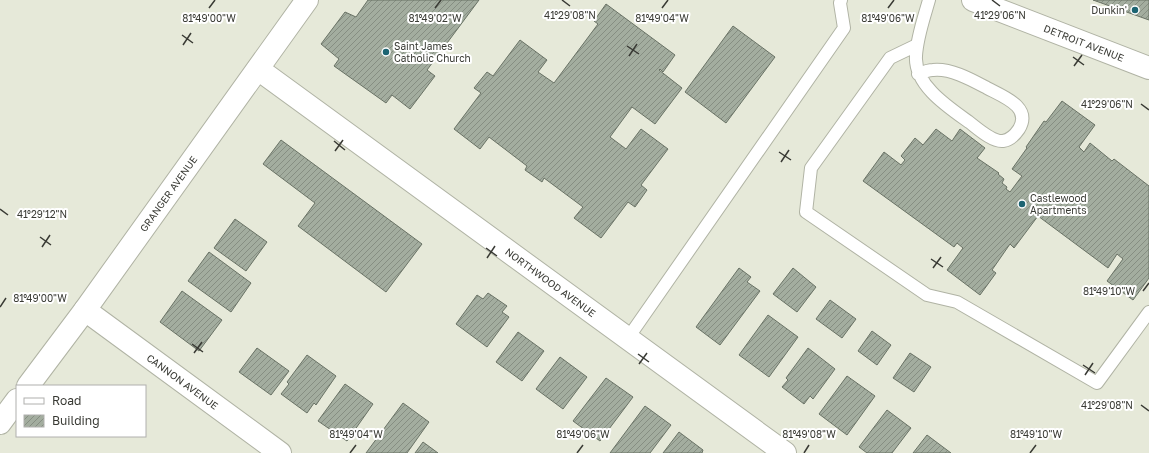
<svg xmlns="http://www.w3.org/2000/svg" width="1149" height="453" font-family="'Golos Text',sans-serif">
	<defs>
		<pattern id="building-hatch" width="6" height="6" patternUnits="userSpaceOnUse"><rect width="6" height="6" fill="#a3ad9f"/><path d="M-1 1l2-2M0 6l6-6M5 7l2-2" fill="none" stroke="#868e82"/></pattern>
	</defs>
	<rect width="100%" height="100%" fill="#e6e9d9"/>
	<g fill="url(#building-hatch)" stroke="#697265">
		<path d="M 368,0 L 479,0 L 427,70 L 435,76 L 410,109 L 392,95 L 386,103 L 334,66 L 339,59 L 321,44 L 345,12 L 356,17 Z"/>
		<path d="M 1093,0 L 1149,0 L 1149,20 Z"/>
		<path d="M 606,4 L 675,55 L 663,72 L 660,69 L 659,70 L 682,88 L 655,124 L 632,107 L 610,137 L 626,149 L 641,129 L 668,149 L 641,185 L 647,190 L 635,207 L 628,202 L 601,238 L 574,218 L 583,207 L 544,178 L 542,182 L 525,170 L 527,166 L 489,137 L 480,149 L 454,129 L 481,93 L 474,88 L 487,72 L 493,76 L 520,40 L 547,60 L 538,72 L 554,83 L 598,24 L 594,21 Z"/>
		<path d="M 733,26 L 775,57 L 726,123 L 685,92 Z"/>
		<path d="M 1062,101 L 1095,125 L 1079,147 L 1084,152 L 1090,143 L 1112,161 L 1114,159 L 1149,186 L 1149,278 L 1133,300 L 1107,281 L 1123,259 L 1117,254 L 1108,268 L 1038,216 L 1014,248 L 1010,244 L 992,270 L 996,273 L 980,295 L 947,270 L 963,248 L 957,243 L 954,247 L 863,181 L 884,152 L 901,165 L 905,160 L 901,156 L 915,138 L 923,145 L 936,129 L 952,141 L 960,129 L 985,148 L 977,158 L 999,173 L 998,174 L 1004,179 L 1002,183 L 1007,187 L 1006,189 L 1010,192 L 1022,176 L 1012,169 L 1027,148 L 1026,147 L 1044,121 L 1046,122 Z"/>
		<path d="M 281,140 L 422,244 L 386,292 L 298,226 L 315,203 L 263,164 Z"/>
		<path d="M 235,219 L 267,242 L 246,271 L 214,248 Z"/>
		<path d="M 209,252 L 251,283 L 231,312 L 188,281 Z"/>
		<path d="M 739,268 L 751,277 L 747,282 L 760,291 L 720,345 L 696,327 Z"/>
		<path d="M 793,268 L 816,287 L 797,312 L 773,294 Z"/>
		<path d="M 182,291 L 222,320 L 199,351 L 160,322 Z"/>
		<path d="M 488,293 L 507,306 L 502,312 L 509,317 L 487,347 L 456,324 L 477,295 L 483,299 Z"/>
		<path d="M 830,300 L 856,319 L 842,338 L 816,319 Z"/>
		<path d="M 768,315 L 798,337 L 769,377 L 739,355 Z"/>
		<path d="M 872,331 L 891,345 L 877,365 L 858,351 Z"/>
		<path d="M 518,332 L 544,351 L 522,381 L 496,362 Z"/>
		<path d="M 257,348 L 289,371 L 271,395 L 239,372 Z"/>
		<path d="M 808,348 L 835,369 L 813,399 L 810,396 L 804,404 L 782,387 L 788,380 L 786,378 Z"/>
		<path d="M 910,353 L 931,367 L 914,392 L 893,378 Z"/>
		<path d="M 307,355 L 336,376 L 316,405 L 314,403 L 307,413 L 281,394 L 289,384 L 287,382 Z"/>
		<path d="M 560,357 L 587,377 L 563,409 L 536,389 Z"/>
		<path d="M 847,376 L 875,396 L 847,435 L 819,414 Z"/>
		<path d="M 606,378 L 633,397 L 600,441 L 573,421 Z"/>
		<path d="M 345,384 L 373,404 L 347,441 L 318,421 Z"/>
		<path d="M 403,403 L 429,422 L 407,453 L 366,453 Z"/>
		<path d="M 645,406 L 671,425 L 650,453 L 610,453 Z"/>
		<path d="M 887,410 L 911,428 L 892,453 L 867,453 L 859,447 Z"/>
		<path d="M 679,432 L 703,450 L 702,453 L 663,453 Z"/>
		<path d="M 927,435 L 951,453 L 913,453 Z"/>
		<path d="M 423,442 L 438,453 L 415,453 Z"/>
	</g>
	<g fill="none" stroke-linecap="round" stroke-linejoin="round">
		<defs>
			<g id="lane">
				<path d="M 917,45 L 890,58 L 811,168 L 806,212 L 927,295 L 957,302 L 1097,383 L 1149,312"/>
				<path d="M 918,74 C 923,72 928,70 933,70 C 951,68 972,80 987,88 C 1004,97 1032,107 1019,129 C 1015,135 1010,140 1003,141 C 992,142 977,128 969,122 C 948,107 914,85 916,56 C 917,37 924,18 929,0"/>
				<path d="M 628,338 L 844,28 L 840,3 L 841,0"/>
			</g>
			<g id="street">
				<path id="s1" d="M 258,69 L 785,453"/>
				<path id="s2" d="M 85,310 L 280,453"/>
			</g>
			<g id="secondary">
				<path id="s3" d="M 28,386 L 85,310 L 307,0"/>
				<path d="M 0,423 L 17,400"/>
			</g>
			<g id="primary">
				<path id="s4" d="M 973,0 L 1149,68"/>
			</g>
		</defs>
		<use href="#lane" stroke="#b0b3a4" stroke-width="14"/>
		<use href="#street" stroke="#b0b3a4" stroke-width="24"/>
		<use href="#secondary" stroke="#b0b3a4" stroke-width="24"/>
		<use href="#primary" stroke="#b0b3a4" stroke-width="24"/>
		<use href="#lane" stroke="#fff" stroke-width="12"/>
		<use href="#street" stroke="#fff" stroke-width="22"/>
		<use href="#secondary" stroke="#fff" stroke-width="22"/>
		<use href="#primary" stroke="#fff" stroke-width="22"/>
	</g>
	<path fill="none" stroke="#393a34" stroke-width="1.5" d="M 562,0 L 570,6M 992,0 L 1000,6M 209,8 L 215,0M 435,8 L 441,0M 662,8 L 668,0M 888,8 L 894,0M 182,35 L 193,43M 183,45 L 191,33M 627,46 L 639,54M 629,56 L 637,44M 1073,57 L 1084,65M 1074,66 L 1082,55M 1141,104 L 1149,110M 334,141 L 345,150M 335,151 L 343,140M 779,152 L 791,160M 781,162 L 789,150M 0,209 L 8,215M 40,237 L 51,245M 42,247 L 50,235M 486,248 L 497,256M 487,258 L 495,246M 931,259 L 943,267M 933,268 L 941,257M 1143,291 L 1149,283M 0,307 L 6,298M 192,344 L 203,352M 194,353 L 202,342M 638,354 L 649,362M 639,364 L 647,353M 1083,365 L 1095,373M 1085,375 L 1093,363M 1141,405 L 1149,411M 350,453 L 356,445M 577,453 L 583,445M 804,453 L 809,445M 1030,453 L 1036,445"/>
	<g fill="#1c6472" stroke="#fff" stroke-width="1.5">
		<circle cx="1135" cy="10" r="4"/>
		<circle cx="386" cy="52" r="4"/>
		<circle cx="1022" cy="204" r="4"/>
	</g>
	<g text-anchor="middle" dominant-baseline="central" stroke-width="4" stroke-linejoin="round" paint-order="stroke">
		<g font-size="10" fill="#393a34" stroke="#fff" text-anchor="start">
			<text x="1127" y="10" text-anchor="end">Dunkin'</text>
			<text x="394" y="46">Saint James<tspan x="394" dy="12">Catholic Church</tspan></text>
			<text x="1030" y="198">Castlewood<tspan x="1030" dy="12">Apartments</tspan></text>
		</g>
		<g font-size="10" fill="#393a34" stroke="#fff">
			<text stroke="none"><textPath href="#s4" startOffset="119">DETROIT AVENUE</textPath></text>
			<text stroke="none"><textPath href="#s3" startOffset="238">GRANGER AVENUE</textPath></text>
			<text stroke="none"><textPath href="#s1" startOffset="362">NORTHWOOD AVENUE</textPath></text>
			<text stroke="none"><textPath href="#s2" startOffset="121">CANNON AVENUE</textPath></text>
		</g>
	</g>
	<g font-size="10" text-anchor="middle" fill="#393a34" stroke="#fff" stroke-width="4" stroke-linejoin="round" paint-order="stroke">
		<text x="1000" y="19">41°29'06"N</text>
		<text x="570" y="19">41°29'08"N</text>
		<text x="209" y="22">81°49'00"W</text>
		<text x="435" y="22">81°49'02"W</text>
		<text x="662" y="22">81°49'04"W</text>
		<text x="888" y="22">81°49'06"W</text>
		<text x="1107" y="108">41°29'06"N</text>
		<text x="42" y="218">41°29'12"N</text>
		<text x="1109" y="295">81°49'10"W</text>
		<text x="40" y="302">81°49'00"W</text>
		<text x="1107" y="409">41°29'08"N</text>
		<text x="356" y="438">81°49'04"W</text>
		<text x="583" y="438">81°49'06"W</text>
		<text x="809" y="438">81°49'08"W</text>
		<text x="1036" y="438">81°49'10"W</text>
	</g>
	<rect x="16" y="385" width="130" height="52" fill="#ffffff" stroke="#b0b0ae"/>
	<rect x="24" y="398" width="20" height="6" fill="#ffffff" stroke="#b0b0ae"/>
	<text x="52" y="405" font-size="12" fill="#393a34">Road</text>
	<rect x="24" y="415" width="20" height="12" fill="url(#building-hatch)" stroke="#b0b0ae"/>
	<text x="52" y="425" font-size="12" fill="#393a34">Building</text>
</svg>
